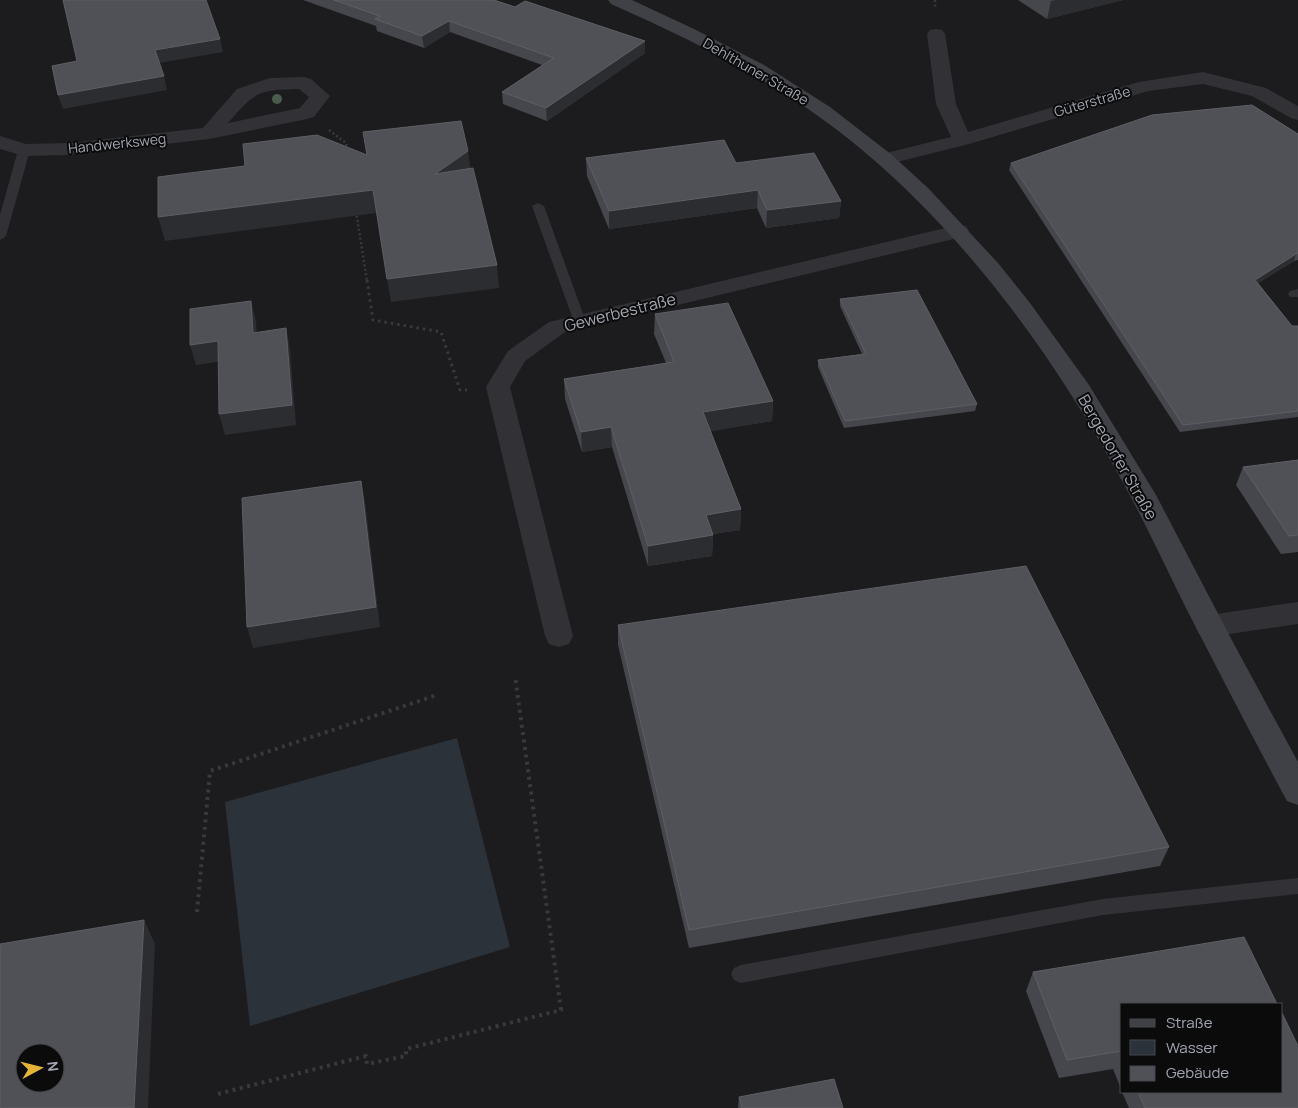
<svg xmlns="http://www.w3.org/2000/svg" width="1298" height="1108" font-family="Manrope,sans-serif">
	<rect width="100%" height="100%" fill="#101011"/>
	<path fill="#1c1c1e" fill-rule="evenodd" d="M 0,0 L 1298,0 L 1298,1108 L 0,1108 ZM 1122,1004 L 1282,1004 L 1282,1092 L 1122,1092 ZM 25,1053 L 55,1053 L 55,1083 L 25,1083 Z"/>
	<path fill="#2b3239" d="M 457,738 L 510,947 L 250,1026 L 225,802 Z"/>
	<g fill="none" stroke-linecap="round" stroke-linejoin="round">
		<g stroke="#38393d" stroke-width="2.5" stroke-dasharray="2 2.5" stroke-linecap="butt">
			<path d="M 935,0 L 935,9"/>
			<path d="M 329,130 L 346,143 L 347,148"/>
			<path d="M 356,211 L 367,281"/>
		</g>
		<path stroke="#38393d" stroke-width="3" stroke-dasharray="2.5 4" stroke-linecap="butt" d="M 367,280 L 373,320 L 441,332 L 460,390 L 467,390"/>
		<g stroke="#38393d" stroke-width="4" stroke-dasharray="3 4.5" stroke-linecap="butt">
			<path d="M 197,912 L 210,771 L 437,695"/>
			<path d="M 218,1094 L 366,1056 L 367,1064 L 406,1056 L 406,1049 L 561,1010 L 515,676"/>
		</g>
		<g fill="#323236" fill-rule="evenodd">
			<path d="M 24,147 L 30,150 L 6,236 L 0,240 L 0,215 L 18,150 Z"/>
			<path d="M 538,203 L 544,206 L 586,322 L 584,325 L 580,326 L 574,322 L 532,206 Z"/>
			<path d="M 1298,289 L 1298,297 L 1290,297 L 1288,294 L 1290,291 Z"/>
			<path d="M 1298,878 L 1298,894 L 1103,915 L 741,983 L 734,980 L 731,974 L 734,968 L 741,965 L 1103,899 Z"/>
		</g>
		<g fill="#323236" fill-rule="evenodd">
			<path d="M 936,29 L 942,30 L 945,34 L 956,104 L 968,132 L 1139,82 L 1203,72 L 1266,88 L 1298,106 L 1298,120 L 1291,118 L 1252,96 L 1203,84 L 1148,91 L 969,144 L 885,165 L 878,163 L 875,159 L 878,155 L 951,137 L 936,104 L 927,34 L 930,30 Z"/>
			<path d="M 304,77 L 311,79 L 330,96 L 314,117 L 307,119 L 209,139 L 70,155 L 24,156 L 0,149 L 0,136 L 26,144 L 70,143 L 203,128 L 237,89 L 270,78 ZM 299,89 L 309,97 L 300,108 L 228,123 C 255,92 257,90 299,89 Z"/>
			<path d="M 958,225 L 966,226 L 969,231 L 966,236 L 565,332 L 525,361 L 510,387 L 573,636 L 569,644 L 559,647 L 549,644 L 545,636 L 486,387 L 508,351 L 549,322 Z"/>
			<path d="M 1298,602 L 1298,624 L 1209,637 L 1199,634 L 1195,626 L 1199,618 L 1209,615 Z"/>
		</g>
		<path fill="#404146" fill-rule="evenodd" d="M 608,0 L 632,0 L 694,29 L 764,65 L 830,107 L 892,155 L 929,189 L 998,263 L 1030,303 L 1089,385 L 1156,495 L 1235,646 L 1298,762 L 1298,805 L 1287,801 C 1253,738 1220,674 1187,610 C 1165,566 1145,522 1121,479 C 1052,353 963,231 850,140 C 778,82 694,41 611,4 Z"/>
	</g>
	<circle fill="#4a5c4e" cx="277" cy="99" r="5"/>
	<g fill="#46474c">
		<path d="M 303,0 L 494,0 L 645,53 L 547,121 L 503,104 L 502,92 L 542,65 L 450,32 L 424,48 L 377,31 L 376,26 Z"/>
		<path d="M 1018,0 L 1123,0 L 1047,19 Z"/>
		<path d="M 1298,134 L 1298,260 L 1294,261 L 1258,283 L 1292,326 L 1298,326 L 1298,417 L 1180,432 L 1009,170 L 1011,163 Z"/>
		<path d="M 586,158 L 736,163 L 841,201 L 839,218 L 766,228 L 757,208 L 609,229 L 587,176 Z"/>
		<path d="M 840,299 L 977,404 L 975,411 L 844,428 L 818,367 L 818,360 L 862,354 L 840,306 Z"/>
		<path d="M 655,314 L 773,401 L 772,421 L 710,431 L 741,509 L 740,530 L 713,534 L 712,556 L 648,566 L 612,447 L 582,452 L 565,399 L 564,379 L 666,363 L 654,334 Z"/>
		<path d="M 1298,460 L 1298,552 L 1281,554 L 1236,485 L 1243,467 Z"/>
		<path d="M 618,625 L 1169,847 L 1160,866 L 689,948 L 618,645 Z"/>
		<path d="M 1033,972 L 1122,1004 L 1122,1091 L 1113,1069 L 1059,1078 L 1026,991 Z"/>
		<path d="M 1122,1092 L 1282,1092 L 1298,1108 L 1129,1108 Z"/>
		<path d="M 739,1097 L 843,1108 L 738,1108 Z"/>
	</g>
	<g fill="#2c2d30">
		<path d="M 1056,0 L 1123,0 L 1047,19 L 1051,1 Z"/>
		<path d="M 449,21 L 450,32 L 424,48 L 422,36 Z"/>
		<path d="M 220,39 L 223,52 L 159,63 L 155,50 Z"/>
		<path d="M 645,41 L 645,53 L 547,121 L 546,108 Z"/>
		<path d="M 164,76 L 167,90 L 63,109 L 58,95 Z"/>
		<path d="M 468,151 L 471,173 L 435,174 Z"/>
		<path d="M 373,190 L 376,213 L 165,241 L 158,217 Z"/>
		<path d="M 758,190 L 757,208 L 609,229 L 609,211 Z"/>
		<path d="M 841,201 L 839,218 L 766,228 L 767,210 Z"/>
		<path d="M 1296,254 L 1294,261 L 1252,287 L 1255,280 Z"/>
		<path d="M 497,265 L 499,288 L 391,302 L 387,279 Z"/>
		<path d="M 251,301 L 256,321 L 258,353 L 253,333 Z"/>
		<path d="M 286,328 L 290,349 L 296,425 L 225,435 L 219,414 Z"/>
		<path d="M 218,341 L 223,361 L 196,365 L 190,345 Z"/>
		<path d="M 773,401 L 772,421 L 702,433 L 703,412 Z"/>
		<path d="M 611,427 L 612,447 L 582,452 L 581,432 Z"/>
		<path d="M 361,481 L 365,501 L 380,627 L 253,648 L 247,627 Z"/>
		<path d="M 741,509 L 740,530 L 706,535 L 706,515 Z"/>
		<path d="M 713,535 L 712,556 L 648,566 L 648,546 Z"/>
		<path d="M 144,920 L 155,944 L 148,1108 L 134,1108 Z"/>
	</g>
	<g fill="#505157" stroke="#5d5f65" fill-rule="evenodd">
		<path d="M 63,0 L 206,0 L 220,39 L 155,50 L 164,76 L 58,95 L 52,66 L 77,61 Z"/>
		<path d="M 334,0 L 494,0 L 515,7 L 525,1 L 645,41 L 546,108 L 502,92 L 554,58 L 449,21 L 422,36 L 375,19 L 380,16 Z"/>
		<path d="M 1252,105 L 1298,134 L 1298,253 L 1296,254 L 1255,280 L 1292,326 L 1298,326 L 1298,411 L 1183,425 L 1011,163 L 1152,115 Z"/>
		<path d="M 461,121 L 468,151 L 435,174 L 473,168 L 497,265 L 387,279 L 373,190 L 158,217 L 158,177 L 245,166 L 243,144 L 317,135 L 367,155 L 363,132 Z"/>
		<path d="M 724,140 L 736,163 L 814,153 L 841,201 L 767,210 L 758,190 L 609,211 L 586,158 Z"/>
		<path d="M 917,290 L 977,404 L 845,421 L 818,360 L 866,354 L 840,299 Z"/>
		<path d="M 251,301 L 253,333 L 286,328 L 292,405 L 219,414 L 218,341 L 190,345 L 190,309 Z"/>
		<path d="M 728,303 L 773,401 L 703,412 L 741,509 L 706,515 L 713,535 L 648,546 L 611,427 L 581,432 L 564,379 L 674,362 L 655,314 Z"/>
		<path d="M 1298,460 L 1298,535 L 1289,536 L 1243,467 Z"/>
		<path d="M 361,481 L 376,607 L 247,627 L 242,498 Z"/>
		<path d="M 1026,566 L 1169,847 L 689,930 L 618,625 Z"/>
		<path d="M 144,920 L 134,1108 L 0,1108 L 0,944 ZM 25,1053 L 55,1053 L 55,1083 L 25,1083 Z"/>
		<path d="M 1244,937 L 1277,1004 L 1122,1004 L 1122,1051 L 1067,1060 L 1033,972 Z"/>
		<path d="M 1282,1013 L 1298,1046 L 1298,1108 L 1145,1108 L 1138,1092 L 1282,1092 Z"/>
		<path d="M 834,1079 L 843,1108 L 742,1108 L 739,1097 Z"/>
	</g>
	<g text-anchor="middle" dominant-baseline="central" stroke-width="4" stroke-linejoin="round" paint-order="stroke">
		<g font-size="14" fill="#a2a6b1" stroke="#0b0b0c">
			<text transform="translate(756 71) rotate(30)">Dehlthuner Straße</text>
			<text transform="translate(1092 101) rotate(-16)">Güterstraße</text>
			<text transform="translate(117 143) rotate(-6)">Handwerksweg</text>
		</g>
		<g font-size="16" fill="#a2a6b1" stroke="#0b0b0c">
			<text transform="translate(620 312) rotate(-14)">Gewerbestraße</text>
			<text transform="translate(1118 457) rotate(60)">Bergedorfer Straße</text>
		</g>
	</g>
	<rect x="1120" y="1003" width="162" height="90" fill="#0b0b0c" stroke="#47494e"/>
	<rect x="1130" y="1019" width="25" height="8" fill="#404146" stroke="#47494e"/>
	<text x="1166" y="1028" font-size="15" fill="#a2a6b1">Straße</text>
	<rect x="1130" y="1040" width="25" height="15" fill="#2b3239" stroke="#47494e"/>
	<text x="1166" y="1053" font-size="15" fill="#a2a6b1">Wasser</text>
	<rect x="1130" y="1066" width="25" height="15" fill="#505157" stroke="#47494e"/>
	<text x="1166" y="1078" font-size="15" fill="#a2a6b1">Gebäude</text>
	<g transform="translate(40 1068) rotate(83)"><circle r="24" fill="#0b0b0c" stroke="#47494e"/>
	<path d="M0-4L9 19L0 12L-9 19Z" fill="#e3b436"/>
	<text y="-8" font-size="14" font-weight="bold" text-anchor="middle" fill="#a2a6b1">N</text>
	</g>
</svg>
